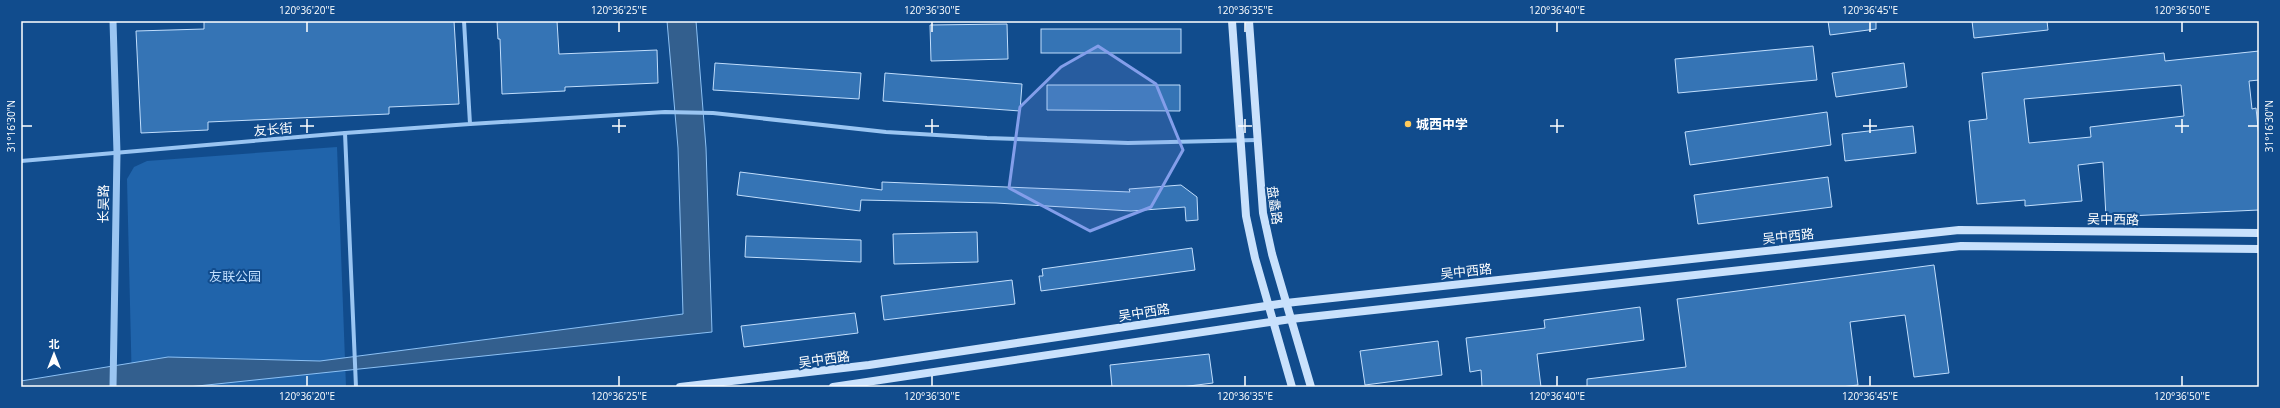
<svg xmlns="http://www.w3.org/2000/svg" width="2280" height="408" font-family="'Open Sans','Noto Sans SC',sans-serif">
	<rect width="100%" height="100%" fill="#114c8d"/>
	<path fill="#2064ab" d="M 337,147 L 346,387 L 132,387 L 127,179 L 134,167 L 147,161 Z"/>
	<path fill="#335f8e" stroke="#8cc1f5" d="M 667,21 L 696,21 L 706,148 L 712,332 L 188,387 L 21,387 L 21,381 L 168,357 L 320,361 L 683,314 L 678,148 Z"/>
	<g fill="#3574b5" stroke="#c1defd" fill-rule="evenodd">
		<path d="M 204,21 L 454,21 L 459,104 L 389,107 L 389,114 L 208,122 L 208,130 L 141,133 L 136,31 L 204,29 Z"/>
		<path d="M 497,21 L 557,21 L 559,54 L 657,50 L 658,83 L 565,87 L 565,91 L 502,94 L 500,39 L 498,39 Z"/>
		<path d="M 1828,21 L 1876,21 L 1876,29 L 1830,35 Z"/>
		<path d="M 1972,21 L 2047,21 L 2048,30 L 1974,38 Z"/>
		<path d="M 1007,24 L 1008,59 L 931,61 L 930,25 Z"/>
		<rect x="1041" y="29" width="140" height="24"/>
		<path d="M 1813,46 L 1817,80 L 1678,93 L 1675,59 Z"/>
		<path d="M 2259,51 L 2259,80 L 2249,81 L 2252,109 L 2256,108 L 2259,137 L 2259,210 L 2106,217 L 2103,162 L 2078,165 L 2082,201 L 2025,206 L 2025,200 L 1977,204 L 1969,121 L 1987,119 L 1982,73 L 2164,53 L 2165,61 ZM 2181,85 L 2184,116 L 2090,127 L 2091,137 L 2029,143 L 2024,99 Z"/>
		<path d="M 715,63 L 861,73 L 859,99 L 713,90 Z"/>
		<path d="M 1904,63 L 1907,87 L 1836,97 L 1832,73 Z"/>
		<path d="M 885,73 L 1022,84 L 1020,111 L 883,101 Z"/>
		<path d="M 1047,85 L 1180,85 L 1180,111 L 1047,110 Z"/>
		<path d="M 1827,112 L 1831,145 L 1690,165 L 1685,132 Z"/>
		<path d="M 1913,126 L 1916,153 L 1845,161 L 1842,134 Z"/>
		<path d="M 740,172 L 882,190 L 882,182 L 1130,192 L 1129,189 L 1181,185 L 1197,197 L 1198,220 L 1186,221 L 1185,207 L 1131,211 L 996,203 L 861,200 L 860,211 L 737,195 Z"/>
		<path d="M 1828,177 L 1832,207 L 1698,224 L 1694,195 Z"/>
		<path d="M 977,232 L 978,262 L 894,264 L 893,234 Z"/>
		<path d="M 746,236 L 861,240 L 861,262 L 745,257 Z"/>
		<path d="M 1192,248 L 1195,270 L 1041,291 L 1039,276 L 1043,276 L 1042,269 Z"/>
		<path d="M 1934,265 L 1949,373 L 1914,377 L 1905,315 L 1850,322 L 1858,385 L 1841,387 L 1587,387 L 1587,379 L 1686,367 L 1677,299 Z"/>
		<path d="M 1012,280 L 1015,304 L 884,320 L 881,296 Z"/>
		<path d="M 1640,307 L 1644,340 L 1537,354 L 1541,387 L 1482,387 L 1481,370 L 1470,372 L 1466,338 L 1545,328 L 1544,320 Z"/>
		<path d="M 855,313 L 858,333 L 744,347 L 741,326 Z"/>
		<path d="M 1438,341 L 1442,375 L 1365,385 L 1360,351 Z"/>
		<path d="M 1209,354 L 1213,383 L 1181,387 L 1112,387 L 1110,365 Z"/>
	</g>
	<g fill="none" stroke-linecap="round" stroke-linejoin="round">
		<g stroke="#9ac5f2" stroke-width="4">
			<path d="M 470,124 L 665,112 L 713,113 L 886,132 L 987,138 L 1128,143 L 1257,140"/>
			<path d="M 345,133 L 470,124 L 464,21"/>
			<path d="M 21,161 L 345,133 L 356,387"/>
		</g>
		<path stroke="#9ac5f2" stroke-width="7" d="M 113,387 L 117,153 L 113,21"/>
		<g stroke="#c9e1fc" stroke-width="8">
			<path d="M 1232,21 L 1246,216 L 1255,258 L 1292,387"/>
			<path d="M 1249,21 L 1263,213 L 1272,254 L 1311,387"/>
			<path d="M 680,387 L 869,365 L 1286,303 L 1959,230 L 2259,233"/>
			<path d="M 833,387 L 1291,319 L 1961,246 L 2259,249"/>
		</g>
	</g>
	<path fill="#839eea" fill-opacity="0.2" stroke="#839eea" stroke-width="3" stroke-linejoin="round" d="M 1098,46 L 1156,84 L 1183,150 L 1151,207 L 1090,231 L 1009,188 L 1020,107 L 1061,67 Z"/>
	<path fill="none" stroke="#fff" stroke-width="1.5" d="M 307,22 L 307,32M 619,22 L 619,32M 932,22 L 932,32M 1245,22 L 1245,32M 1557,22 L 1557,32M 1870,22 L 1870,32M 2182,22 L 2182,32M 307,119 L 307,133M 619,119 L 619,133M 932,119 L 932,133M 1245,119 L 1245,133M 1557,119 L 1557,133M 1870,119 L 1870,133M 2182,119 L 2182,133M 22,126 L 32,126M 300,126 L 314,126M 612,126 L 626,126M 925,126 L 939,126M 1238,126 L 1252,126M 1550,126 L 1564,126M 1863,126 L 1877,126M 2175,126 L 2189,126M 2248,126 L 2258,126M 307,376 L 307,386M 619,376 L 619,386M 932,376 L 932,386M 1245,376 L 1245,386M 1557,376 L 1557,386M 1870,376 L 1870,386M 2182,376 L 2182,386"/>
	<circle fill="#ffca5b" stroke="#114c8d" stroke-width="1.5" cx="1408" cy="124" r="4"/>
	<g text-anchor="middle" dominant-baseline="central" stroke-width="4" stroke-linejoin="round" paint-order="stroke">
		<g font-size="13" font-weight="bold" fill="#fff" stroke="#114c8d" text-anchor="start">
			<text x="1416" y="124">城西中学</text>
		</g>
		<g font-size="13" fill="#fff" stroke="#114c8d">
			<text transform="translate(273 129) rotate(-5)">友长街</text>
			<text transform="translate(103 204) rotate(-89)">长吴路</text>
			<text transform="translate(1275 205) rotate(82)">盘蠡路</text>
			<text transform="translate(2113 219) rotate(1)">吴中西路</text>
			<text transform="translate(1788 236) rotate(-6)">吴中西路</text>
			<text transform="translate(1466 271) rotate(-6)">吴中西路</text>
			<text transform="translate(1144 312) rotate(-9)">吴中西路</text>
			<text transform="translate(824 359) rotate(-8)">吴中西路</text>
		</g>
		<g font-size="13" fill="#c1defd" stroke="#114c8d">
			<text x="235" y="276">友联公园</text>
		</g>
	</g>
	<rect width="2280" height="408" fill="none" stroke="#114c8d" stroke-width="44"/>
	<g transform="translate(54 354)" stroke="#114c8d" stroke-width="3" paint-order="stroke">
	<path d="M0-3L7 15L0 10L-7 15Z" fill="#ffffff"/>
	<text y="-6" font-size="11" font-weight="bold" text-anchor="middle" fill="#ffffff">北</text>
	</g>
	<rect x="22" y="22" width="2236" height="364" fill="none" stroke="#fff" stroke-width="1.5"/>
	<g font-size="10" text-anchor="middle" fill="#fff">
		<text x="307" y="14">120°36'20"E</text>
		<text x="619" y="14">120°36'25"E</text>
		<text x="932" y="14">120°36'30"E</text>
		<text x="1245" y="14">120°36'35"E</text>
		<text x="1557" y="14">120°36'40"E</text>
		<text x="1870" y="14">120°36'45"E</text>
		<text x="2182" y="14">120°36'50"E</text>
		<text transform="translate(11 126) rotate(-90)" y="4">31°16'30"N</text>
		<text transform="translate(2269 126) rotate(-90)" y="4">31°16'30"N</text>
		<text x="307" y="400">120°36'20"E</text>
		<text x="619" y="400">120°36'25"E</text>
		<text x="932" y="400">120°36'30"E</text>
		<text x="1245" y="400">120°36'35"E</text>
		<text x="1557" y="400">120°36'40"E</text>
		<text x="1870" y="400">120°36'45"E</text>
		<text x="2182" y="400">120°36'50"E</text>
	</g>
</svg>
